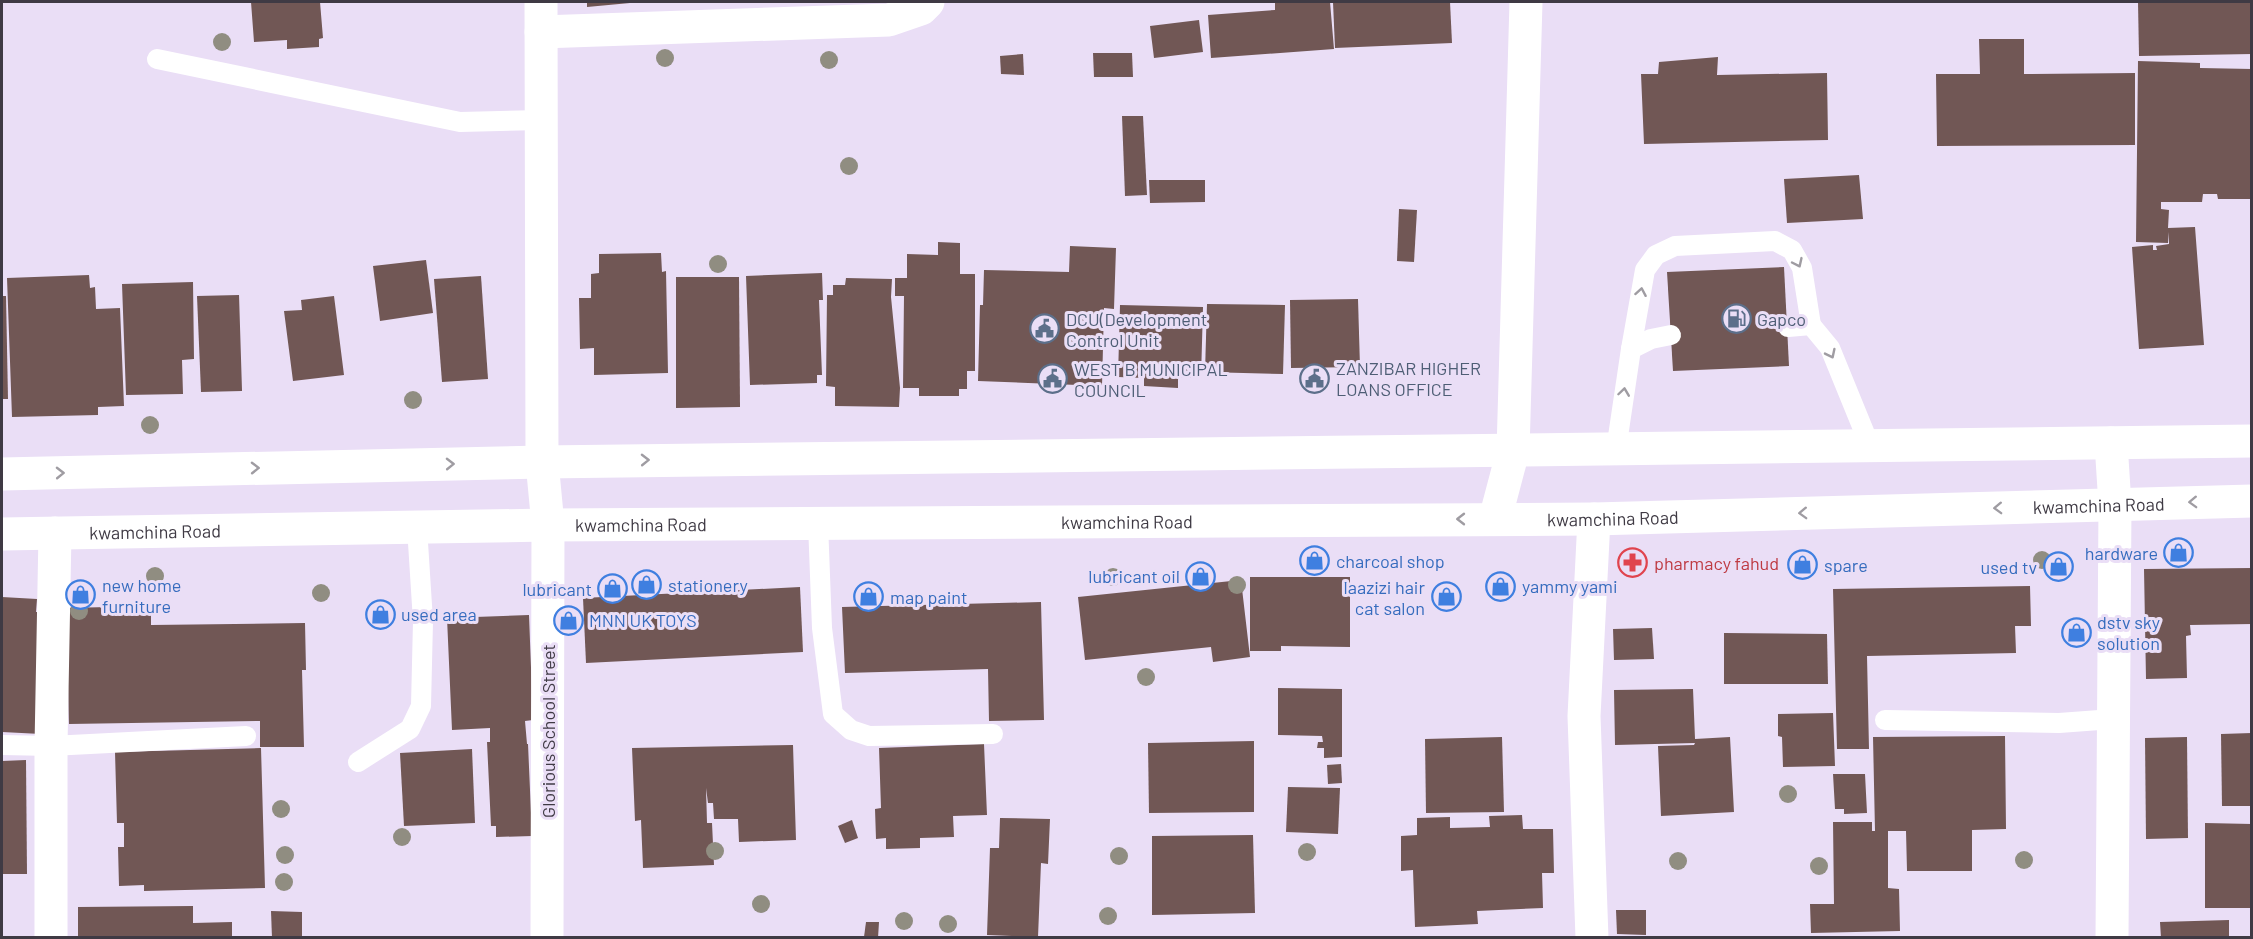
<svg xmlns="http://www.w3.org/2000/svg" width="2253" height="939" font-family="Barlow,sans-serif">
	<rect width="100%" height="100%" fill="#eadef6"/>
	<g fill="#715755">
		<path d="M 251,2 L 320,2 L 323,38 L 319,39 L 319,47 L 287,49 L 287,40 L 254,42 Z"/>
		<path d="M 587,2 L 630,2 L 630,3 L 587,7 Z"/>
		<path d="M 1275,2 L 1330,2 L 1334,49 L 1211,58 L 1208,15 L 1275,10 Z"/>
		<path d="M 1333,2 L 1450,2 L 1452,43 L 1335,48 Z"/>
		<path d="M 2138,2 L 2252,2 L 2252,54 L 2139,56 Z"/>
		<path d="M 1199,20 L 1203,52 L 1154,58 L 1150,26 Z"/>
		<path d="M 1979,39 L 2024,39 L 2024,74 L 2135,73 L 2135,145 L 1937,146 L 1936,74 L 1980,74 Z"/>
		<path d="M 1093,53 L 1132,53 L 1133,77 L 1094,77 Z"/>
		<path d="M 1023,54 L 1024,75 L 1001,74 L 1000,56 Z"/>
		<path d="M 1718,57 L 1717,75 L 1827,73 L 1828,140 L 1644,144 L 1641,74 L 1658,74 L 1659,62 Z"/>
		<path d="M 2138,61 L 2200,63 L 2200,68 L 2252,69 L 2252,199 L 2218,199 L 2217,194 L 2203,194 L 2202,202 L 2161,202 L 2161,209 L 2169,210 L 2168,228 L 2195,227 L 2204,345 L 2139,349 L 2132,247 L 2153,245 L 2153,250 L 2157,250 L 2156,246 L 2169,244 L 2169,232 L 2168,243 L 2136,242 Z"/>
		<path d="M 1122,116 L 1143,116 L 1147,195 L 1125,196 Z"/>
		<path d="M 1859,175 L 1863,219 L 1787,223 L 1784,179 Z"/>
		<path d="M 1149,180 L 1205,180 L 1205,202 L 1150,203 Z"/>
		<path d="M 1399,209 L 1417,210 L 1414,262 L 1397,261 Z"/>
		<path d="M 938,242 L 960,243 L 960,274 L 975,274 L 975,371 L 967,371 L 967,389 L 959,389 L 959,396 L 919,396 L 919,388 L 903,388 L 904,296 L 895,296 L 895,278 L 907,278 L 907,254 L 938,255 Z"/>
		<path d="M 1070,246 L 1116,248 L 1114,309 L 1104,308 L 1102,386 L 978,381 L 980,305 L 983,305 L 984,270 L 1069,272 Z"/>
		<path d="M 661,253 L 662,272 L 666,271 L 668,373 L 594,375 L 594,348 L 580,349 L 579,298 L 591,298 L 591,274 L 599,273 L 599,254 Z"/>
		<path d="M 426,260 L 433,313 L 380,321 L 373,266 Z"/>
		<path d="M 1784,267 L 1789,366 L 1673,371 L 1667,272 Z"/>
		<path d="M 822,273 L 823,300 L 819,300 L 822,375 L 817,375 L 817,383 L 750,385 L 746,276 Z"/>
		<path d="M 89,275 L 90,288 L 95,287 L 96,309 L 120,308 L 124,406 L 98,407 L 98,415 L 12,417 L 7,278 Z"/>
		<path d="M 481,276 L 488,379 L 442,382 L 434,279 Z"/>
		<path d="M 676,277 L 739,277 L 740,407 L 676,408 Z"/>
		<path d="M 846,278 L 892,279 L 891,297 L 900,388 L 899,407 L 835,406 L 835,387 L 826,386 L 827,295 L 833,295 L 833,285 L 845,285 Z"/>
		<path d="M 193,282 L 194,359 L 182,360 L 183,394 L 126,395 L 122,284 Z"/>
		<path d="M 239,295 L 242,391 L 201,392 L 197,296 Z"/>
		<path d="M 2,296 L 6,296 L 8,399 L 2,399 Z"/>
		<path d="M 334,296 L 344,375 L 293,381 L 284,311 L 302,310 L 301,300 Z"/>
		<path d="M 1358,299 L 1360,367 L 1291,368 L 1290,300 Z"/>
		<path d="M 1207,304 L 1285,305 L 1283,374 L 1205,372 Z"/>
		<path d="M 1120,305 L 1203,307 L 1201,378 L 1178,377 L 1178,388 L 1144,386 L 1144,378 L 1118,377 Z"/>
		<path d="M 2252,568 L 2252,624 L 2190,625 L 2191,635 L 2186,636 L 2187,678 L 2146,679 L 2144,569 Z"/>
		<path d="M 1250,577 L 1350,577 L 1350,647 L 1281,646 L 1281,651 L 1250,651 Z"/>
		<path d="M 1241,580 L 1250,657 L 1213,662 L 1211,647 L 1085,660 L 1078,597 Z"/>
		<path d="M 2030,586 L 2031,626 L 2015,626 L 2016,653 L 1867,656 L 1869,749 L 1837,749 L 1833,589 Z"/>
		<path d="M 800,587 L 803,652 L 586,663 L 583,598 Z"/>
		<path d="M 2,597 L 37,599 L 36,612 L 45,612 L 41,734 L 2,732 Z"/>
		<path d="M 1041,602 L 1044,720 L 989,721 L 988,669 L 845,673 L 842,607 Z"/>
		<path d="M 151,606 L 151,625 L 305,623 L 306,670 L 302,670 L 304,747 L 260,747 L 260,721 L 69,724 L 66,608 Z"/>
		<path d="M 529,615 L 533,720 L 525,721 L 527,744 L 528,744 L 532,836 L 496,837 L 496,826 L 491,826 L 487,742 L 490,742 L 490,728 L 452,730 L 447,618 Z"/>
		<path d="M 1652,628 L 1654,659 L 1614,660 L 1613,629 Z"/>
		<path d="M 1724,633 L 1827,634 L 1828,684 L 1724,684 Z"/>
		<path d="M 1278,688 L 1342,689 L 1342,757 L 1324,758 L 1324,748 L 1317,748 L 1318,742 L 1323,742 L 1322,736 L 1278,735 Z"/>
		<path d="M 1693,689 L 1695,739 L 1730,737 L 1734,812 L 1661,816 L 1658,746 L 1694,745 L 1695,743 L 1615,745 L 1614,690 Z"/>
		<path d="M 1833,713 L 1835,766 L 1783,767 L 1782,737 L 1778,736 L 1778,714 Z"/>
		<path d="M 2252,733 L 2252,806 L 2222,806 L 2221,734 Z"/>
		<path d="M 2005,736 L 2006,829 L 1972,830 L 1972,871 L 1907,871 L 1906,831 L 1888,831 L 1888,888 L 1899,889 L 1900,931 L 1811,933 L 1810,904 L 1834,904 L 1833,822 L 1872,822 L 1872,831 L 1875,831 L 1873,737 Z"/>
		<path d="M 1502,737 L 1504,812 L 1426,813 L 1425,739 Z"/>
		<path d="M 2187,737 L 2188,838 L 2146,839 L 2145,738 Z"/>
		<path d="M 1254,741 L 1254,812 L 1149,813 L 1148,743 Z"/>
		<path d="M 984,744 L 987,815 L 953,816 L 954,837 L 920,838 L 920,848 L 886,849 L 886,838 L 876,839 L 875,809 L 881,808 L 879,748 Z"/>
		<path d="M 793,745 L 796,840 L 739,842 L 738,819 L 714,819 L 713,803 L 708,803 L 706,788 L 707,823 L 712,823 L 714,865 L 643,868 L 641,820 L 635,821 L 632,748 Z"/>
		<path d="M 261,748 L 265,888 L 144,891 L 144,885 L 119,886 L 118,847 L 124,847 L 124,823 L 117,823 L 115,752 Z"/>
		<path d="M 472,749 L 475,823 L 404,826 L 400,753 Z"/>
		<path d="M 26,760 L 27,874 L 2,874 L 2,761 Z"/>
		<path d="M 1341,764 L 1342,783 L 1328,784 L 1327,765 Z"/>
		<path d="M 1833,774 L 1865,774 L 1867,813 L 1844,814 L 1844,809 L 1835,809 Z"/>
		<path d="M 1288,787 L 1340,788 L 1338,834 L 1286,832 Z"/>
		<path d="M 1522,815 L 1523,829 L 1553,829 L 1554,873 L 1542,873 L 1543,908 L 1477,911 L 1478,924 L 1415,927 L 1413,870 L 1401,871 L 1401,836 L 1417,835 L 1417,818 L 1450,817 L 1450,828 L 1490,827 L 1489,816 Z"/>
		<path d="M 1000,818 L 1050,819 L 1048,864 L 1041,863 L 1038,937 L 987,935 L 990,848 L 999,848 Z"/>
		<path d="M 852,820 L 858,838 L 845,843 L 838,826 Z"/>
		<path d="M 2205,823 L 2252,824 L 2252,908 L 2205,908 Z"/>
		<path d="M 1253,835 L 1255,913 L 1152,915 L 1152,836 Z"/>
		<path d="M 193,906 L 193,923 L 232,922 L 232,938 L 78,938 L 78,907 Z"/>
		<path d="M 1616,910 L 1646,910 L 1646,935 L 1617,934 Z"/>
		<path d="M 271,911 L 302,912 L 302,938 L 272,938 Z"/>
		<path d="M 2229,920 L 2229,938 L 2161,938 L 2160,922 Z"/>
		<path d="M 866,922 L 879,922 L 878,938 L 864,937 Z"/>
	</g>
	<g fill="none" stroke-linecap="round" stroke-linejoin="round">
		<g stroke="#fff" stroke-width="20">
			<path d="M 157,59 L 460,122 L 541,120"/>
			<path d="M 1788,327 L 1811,325 L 1830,348 L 1870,446"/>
			<path d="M 1631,349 L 1645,270 L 1656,255 L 1675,246 L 1775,241 L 1792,250 L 1802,268 L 1811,325"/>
			<path d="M 1616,450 L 1631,349 L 1651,339 L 1671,335"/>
			<path d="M 818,523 L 822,628 L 833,714 L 851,730 L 869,736 L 993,734"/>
			<path d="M 1885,720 L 2059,723 L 2113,719"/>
			<path d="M 2,745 L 51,746 L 246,736"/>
			<path d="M 358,762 L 410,729 L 421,706 L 423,621 L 417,527"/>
		</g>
		<g stroke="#fff" stroke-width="33">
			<path d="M 541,2 L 542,462 L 548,525 L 547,938"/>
			<path d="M 541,32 L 889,20 L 921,9 L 928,2"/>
			<path d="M 2111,443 L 2115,505 L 2112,938"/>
			<path d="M 1495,519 L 1513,451 L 1526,2"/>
			<path d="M 51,938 L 51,746 L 55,533"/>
			<path d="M 1592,938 L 1584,716 L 1594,519"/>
		</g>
		<g stroke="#fff" stroke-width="33">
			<path d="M 2,474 L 542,462 L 2252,441"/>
			<path id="s1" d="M 2,534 L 548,525 L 1594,519 L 2252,501"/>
		</g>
	</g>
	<g fill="#908d81">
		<circle cx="222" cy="42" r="9"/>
		<circle cx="665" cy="58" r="9"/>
		<circle cx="829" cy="60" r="9"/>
		<circle cx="849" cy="166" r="9"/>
		<circle cx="718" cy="264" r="9"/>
		<circle cx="413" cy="400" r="9"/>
		<circle cx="150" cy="425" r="9"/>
		<circle cx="2042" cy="560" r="9"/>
		<circle cx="155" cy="576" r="9"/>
		<circle cx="1113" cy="577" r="9"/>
		<circle cx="1237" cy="585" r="9"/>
		<circle cx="321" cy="593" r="9"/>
		<circle cx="79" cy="611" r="9"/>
		<circle cx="1146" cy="677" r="9"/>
		<circle cx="1788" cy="794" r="9"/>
		<circle cx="281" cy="809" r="9"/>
		<circle cx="402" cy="837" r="9"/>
		<circle cx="715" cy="851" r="9"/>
		<circle cx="1307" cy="852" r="9"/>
		<circle cx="285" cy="855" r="9"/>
		<circle cx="1119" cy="856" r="9"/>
		<circle cx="2024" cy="860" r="9"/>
		<circle cx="1678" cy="861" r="9"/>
		<circle cx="1819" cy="866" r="9"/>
		<circle cx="284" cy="882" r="9"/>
		<circle cx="761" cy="904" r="9"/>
		<circle cx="1108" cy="916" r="9"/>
		<circle cx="904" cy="921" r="9"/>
		<circle cx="948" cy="924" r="9"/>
	</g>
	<defs><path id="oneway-chevron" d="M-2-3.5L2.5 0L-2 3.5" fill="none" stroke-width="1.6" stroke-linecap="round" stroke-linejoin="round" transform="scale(1.5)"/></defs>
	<g stroke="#9f9ca2">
		<use href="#oneway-chevron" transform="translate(1798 263) rotate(65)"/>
		<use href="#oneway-chevron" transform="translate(1641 292) rotate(-80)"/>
		<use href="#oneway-chevron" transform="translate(1831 354) rotate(64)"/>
		<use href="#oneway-chevron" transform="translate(1624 392) rotate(-82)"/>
		<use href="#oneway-chevron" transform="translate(645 460) rotate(-1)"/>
		<use href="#oneway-chevron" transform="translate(450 464) rotate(-1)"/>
		<use href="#oneway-chevron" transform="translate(255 468) rotate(-1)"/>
		<use href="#oneway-chevron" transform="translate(60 473) rotate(-1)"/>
		<use href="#oneway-chevron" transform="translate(2193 502) rotate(178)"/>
		<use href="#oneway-chevron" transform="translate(1998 508) rotate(178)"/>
		<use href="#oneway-chevron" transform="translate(1803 513) rotate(178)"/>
		<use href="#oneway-chevron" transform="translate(1461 519) rotate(180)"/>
	</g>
	<defs>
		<symbol id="fuel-ring" viewBox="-11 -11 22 22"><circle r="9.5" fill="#eadef6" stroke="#5c6f8a" stroke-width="1.5"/><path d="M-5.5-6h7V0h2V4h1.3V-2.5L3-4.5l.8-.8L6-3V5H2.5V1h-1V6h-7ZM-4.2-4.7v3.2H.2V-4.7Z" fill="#5c6f8a"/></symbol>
		<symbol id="civic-ring" viewBox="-11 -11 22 22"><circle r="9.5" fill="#eadef6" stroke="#5c6f8a" stroke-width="1.5"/><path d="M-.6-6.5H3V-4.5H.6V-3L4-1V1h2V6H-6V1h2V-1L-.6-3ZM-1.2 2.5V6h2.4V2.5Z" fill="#5c6f8a"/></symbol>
		<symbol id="shop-ring" viewBox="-11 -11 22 22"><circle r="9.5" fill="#eadef6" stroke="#3f7fe0" stroke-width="1.5"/><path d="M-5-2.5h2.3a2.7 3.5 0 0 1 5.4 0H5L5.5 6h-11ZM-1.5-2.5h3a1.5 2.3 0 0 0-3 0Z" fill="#3f7fe0"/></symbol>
		<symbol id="pharmacy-ring" viewBox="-11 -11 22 22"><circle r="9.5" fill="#eadef6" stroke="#e0444e" stroke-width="1.5"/><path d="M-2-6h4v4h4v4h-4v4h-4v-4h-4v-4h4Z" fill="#e0444e"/></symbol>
	</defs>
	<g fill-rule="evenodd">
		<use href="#fuel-ring" x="1720" y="302" width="33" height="33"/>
		<use href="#civic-ring" x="1028" y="312" width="33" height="33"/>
		<use href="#civic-ring" x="1298" y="362" width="33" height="33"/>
		<use href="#civic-ring" x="1036" y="362" width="33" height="33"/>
		<use href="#shop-ring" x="2162" y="536" width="33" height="33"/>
		<use href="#shop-ring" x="1298" y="544" width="33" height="33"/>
		<use href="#pharmacy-ring" x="1616" y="546" width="33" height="33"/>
		<use href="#shop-ring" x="1786" y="548" width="33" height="33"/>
		<use href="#shop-ring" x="2042" y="550" width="33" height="33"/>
		<use href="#shop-ring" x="1184" y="560" width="33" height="33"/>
		<use href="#shop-ring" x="630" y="568" width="33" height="33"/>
		<use href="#shop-ring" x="1484" y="570" width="33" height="33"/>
		<use href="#shop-ring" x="596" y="572" width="33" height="33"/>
		<use href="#shop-ring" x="64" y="578" width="33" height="33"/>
		<use href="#shop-ring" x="852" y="580" width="33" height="33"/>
		<use href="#shop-ring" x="1430" y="580" width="33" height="33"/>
		<use href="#shop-ring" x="364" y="598" width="33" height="33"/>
		<use href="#shop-ring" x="552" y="604" width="33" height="33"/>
		<use href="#shop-ring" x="2060" y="616" width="33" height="33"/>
	</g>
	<g text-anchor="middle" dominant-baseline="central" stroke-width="6" stroke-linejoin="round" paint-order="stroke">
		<g font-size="18" fill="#4e5e75" stroke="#eadef6" text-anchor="start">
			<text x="1066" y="319">DCU(Development<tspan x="1066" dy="21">Control Unit</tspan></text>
			<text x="1757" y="319">Gapco</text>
			<text x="1336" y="368">ZANZIBAR HIGHER<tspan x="1336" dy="21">LOANS OFFICE</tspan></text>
			<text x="1074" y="369">WEST B MUNICIPAL<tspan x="1074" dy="21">COUNCIL</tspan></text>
		</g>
		<g font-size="18" fill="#3f3a44" stroke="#eadef6">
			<text stroke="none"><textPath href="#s1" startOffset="2097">kwamchina Road</textPath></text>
			<text stroke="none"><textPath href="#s1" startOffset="1611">kwamchina Road</textPath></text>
			<text stroke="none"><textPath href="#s1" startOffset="1125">kwamchina Road</textPath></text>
			<text stroke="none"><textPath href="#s1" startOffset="639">kwamchina Road</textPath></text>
			<text stroke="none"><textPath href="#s1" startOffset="153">kwamchina Road</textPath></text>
			<text transform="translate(548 731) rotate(-90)">Glorious School Street</text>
		</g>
		<g font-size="18" fill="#366cbe" stroke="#eadef6" text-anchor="start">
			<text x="2158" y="553" text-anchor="end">hardware</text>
			<text x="1336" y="561">charcoal shop</text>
			<text x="1824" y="565">spare</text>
			<text x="2037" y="567" text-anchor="end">used tv</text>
			<text x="1180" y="576" text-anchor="end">lubricant oil</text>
			<text x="102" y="585">new home<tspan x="102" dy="21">furniture</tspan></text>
			<text x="668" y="585">stationery</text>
			<text x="1522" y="586">yammy yami</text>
			<text x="1425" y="587" text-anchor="end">laazizi hair<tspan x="1425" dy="21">cat salon</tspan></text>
			<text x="592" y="589" text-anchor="end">lubricant</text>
			<text x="890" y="597">map paint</text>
			<text x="401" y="614">used area</text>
			<text x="589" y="620">MNN UK TOYS</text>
			<text x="2097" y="622">dstv sky<tspan x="2097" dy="21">solution</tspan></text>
		</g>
		<g font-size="18" fill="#be3a42" stroke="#eadef6" text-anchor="start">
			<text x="1654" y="563">pharmacy fahud</text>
		</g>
	</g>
	<rect width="2253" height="939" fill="none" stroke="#3f3a44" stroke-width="6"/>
</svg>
